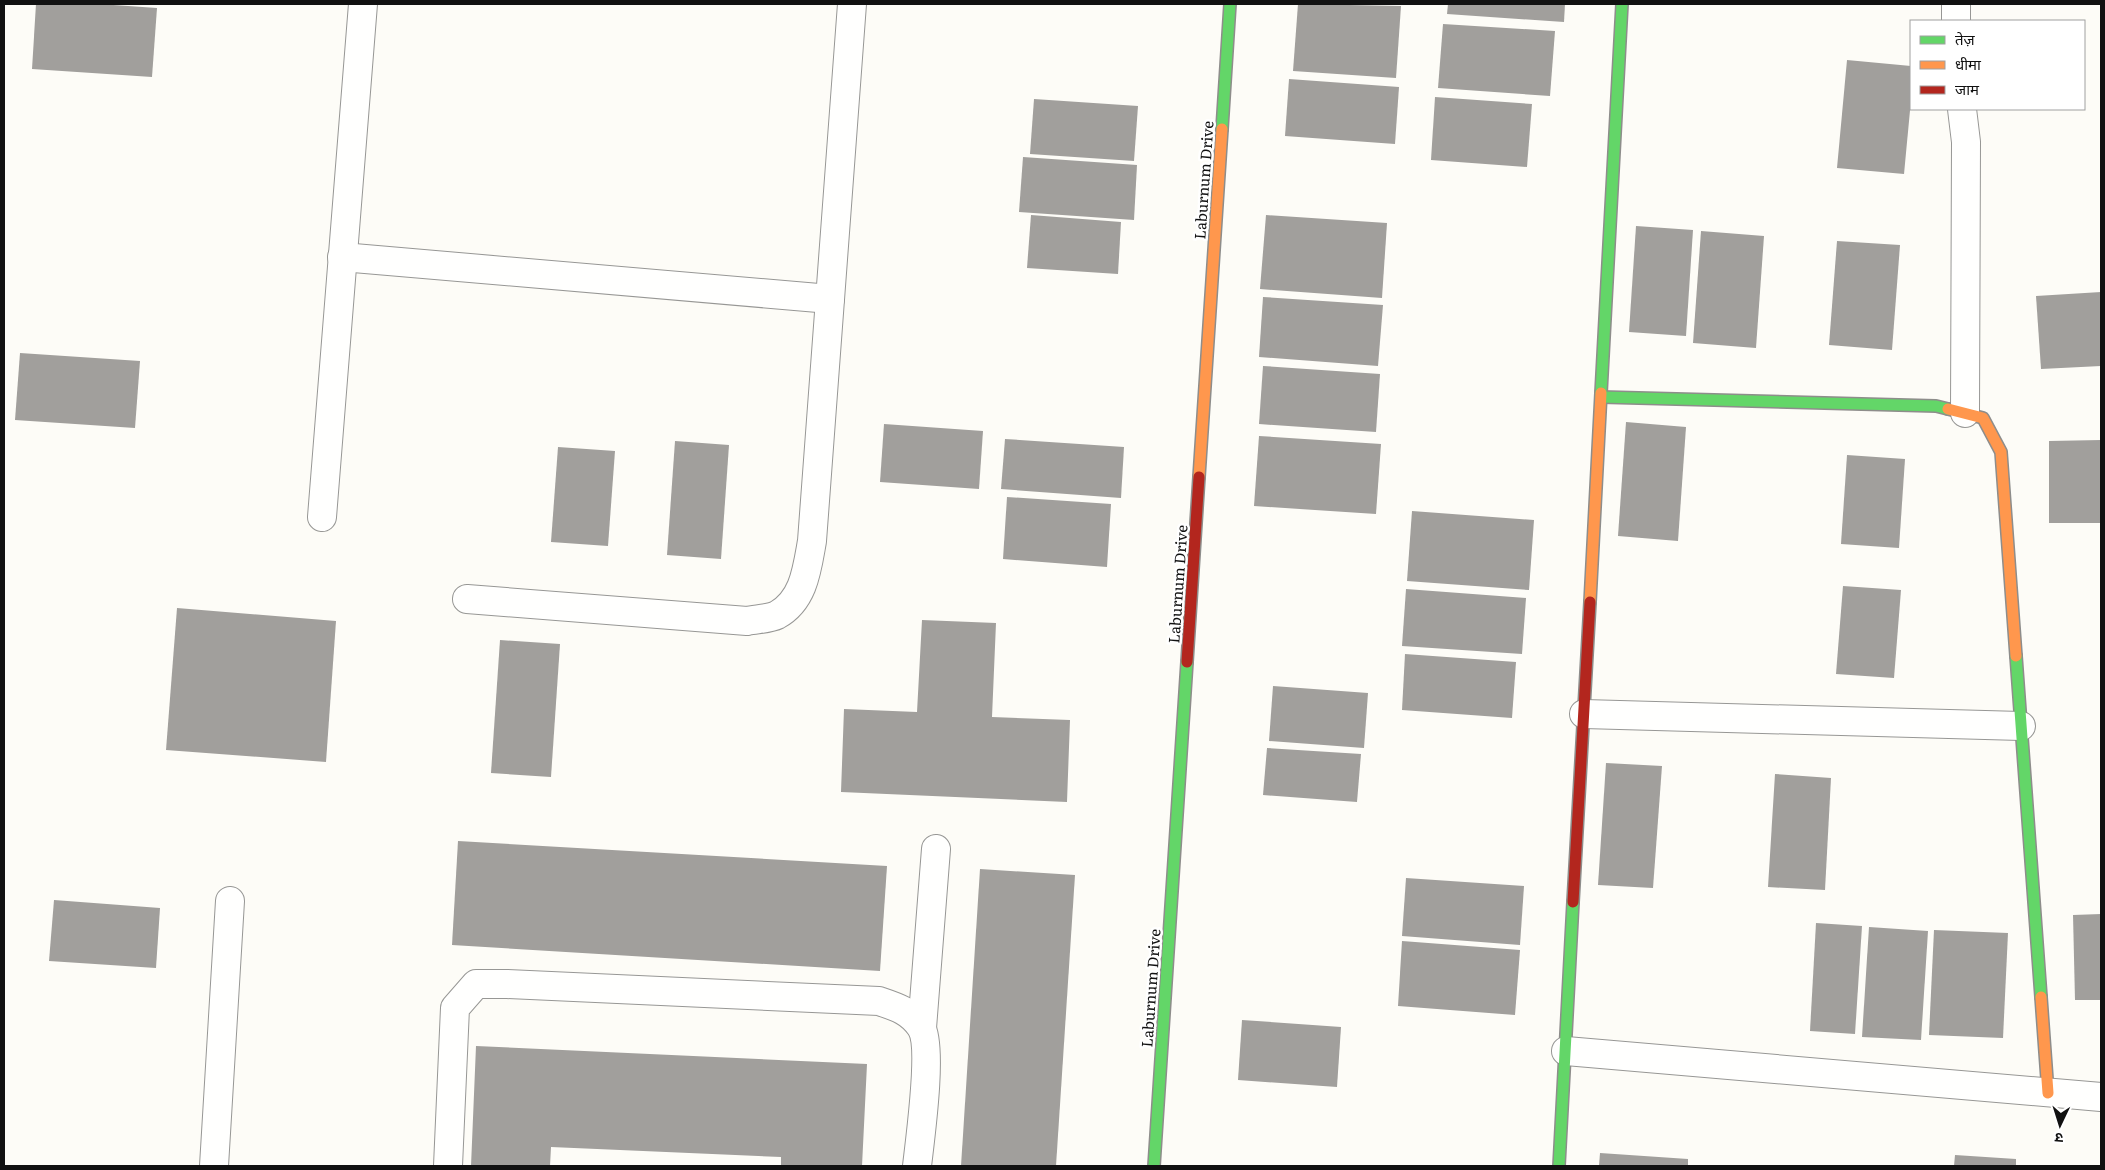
<svg xmlns="http://www.w3.org/2000/svg" width="2105" height="1170" font-family="Literata,'Noto Sans Devanagari',serif">
	<rect width="100%" height="100%" fill="#fdfcf7"/>
	<g fill="#a19f9c">
		<path d="M 36,4 L 99,4 L 157,8 L 152,77 L 32,69 Z"/>
		<path d="M 1298,4 L 1401,6 L 1396,78 L 1293,71 Z"/>
		<path d="M 1448,4 L 1565,4 L 1564,22 L 1447,14 Z"/>
		<path d="M 1443,24 L 1555,31 L 1550,96 L 1438,88 Z"/>
		<path d="M 1847,60 L 1911,66 L 1911,100 L 1904,174 L 1837,168 Z"/>
		<path d="M 1289,79 L 1399,87 L 1395,144 L 1285,136 Z"/>
		<path d="M 1435,97 L 1532,104 L 1527,167 L 1431,160 Z"/>
		<path d="M 1034,99 L 1138,106 L 1134,161 L 1030,154 Z"/>
		<path d="M 1023,157 L 1137,165 L 1134,220 L 1019,212 Z"/>
		<path d="M 1031,215 L 1121,222 L 1118,274 L 1027,268 Z"/>
		<path d="M 1266,215 L 1387,223 L 1382,298 L 1260,289 Z"/>
		<path d="M 1636,226 L 1693,230 L 1686,336 L 1629,332 Z"/>
		<path d="M 1701,231 L 1764,236 L 1756,348 L 1693,343 Z"/>
		<path d="M 1837,241 L 1900,245 L 1892,350 L 1829,345 Z"/>
		<path d="M 2101,292 L 2101,366 L 2041,369 L 2036,296 Z"/>
		<path d="M 1263,297 L 1383,305 L 1378,366 L 1259,357 Z"/>
		<path d="M 20,353 L 140,361 L 135,428 L 15,420 Z"/>
		<path d="M 1263,366 L 1380,374 L 1376,432 L 1259,424 Z"/>
		<path d="M 1626,422 L 1686,427 L 1678,541 L 1618,536 Z"/>
		<path d="M 884,424 L 983,431 L 979,489 L 880,482 Z"/>
		<path d="M 1259,436 L 1381,444 L 1376,514 L 1254,506 Z"/>
		<path d="M 1005,439 L 1124,447 L 1121,498 L 1001,489 Z"/>
		<path d="M 2101,440 L 2101,523 L 2049,523 L 2049,441 Z"/>
		<path d="M 675,441 L 729,445 L 721,559 L 667,555 Z"/>
		<path d="M 558,447 L 615,451 L 608,546 L 551,542 Z"/>
		<path d="M 1847,455 L 1905,459 L 1899,548 L 1841,544 Z"/>
		<path d="M 1007,497 L 1111,504 L 1107,567 L 1003,559 Z"/>
		<path d="M 1412,511 L 1534,520 L 1529,590 L 1407,581 Z"/>
		<path d="M 1843,586 L 1901,590 L 1894,678 L 1836,674 Z"/>
		<path d="M 1406,589 L 1526,598 L 1522,654 L 1402,646 Z"/>
		<path d="M 177,608 L 336,621 L 326,762 L 166,750 Z"/>
		<path d="M 922,620 L 996,623 L 992,717 L 1070,720 L 1067,802 L 841,792 L 844,709 L 917,712 Z"/>
		<path d="M 500,640 L 560,644 L 551,777 L 491,773 Z"/>
		<path d="M 1405,654 L 1516,662 L 1512,718 L 1402,710 Z"/>
		<path d="M 1273,686 L 1368,693 L 1364,748 L 1269,741 Z"/>
		<path d="M 1267,748 L 1361,754 L 1357,802 L 1263,795 Z"/>
		<path d="M 1606,763 L 1662,766 L 1653,888 L 1598,885 Z"/>
		<path d="M 1775,774 L 1831,778 L 1825,890 L 1768,887 Z"/>
		<path d="M 458,841 L 887,866 L 880,971 L 452,945 Z"/>
		<path d="M 980,869 L 1075,875 L 1056,1166 L 961,1166 Z"/>
		<path d="M 1406,878 L 1524,886 L 1520,945 L 1402,936 Z"/>
		<path d="M 54,900 L 160,908 L 156,968 L 49,961 Z"/>
		<path d="M 2101,914 L 2101,1000 L 2075,1000 L 2073,915 Z"/>
		<path d="M 1816,923 L 1862,926 L 1855,1034 L 1810,1031 Z"/>
		<path d="M 1869,927 L 1928,931 L 1921,1040 L 1862,1037 Z"/>
		<path d="M 1934,930 L 2008,933 L 2003,1038 L 1929,1035 Z"/>
		<path d="M 1402,941 L 1520,950 L 1515,1015 L 1398,1006 Z"/>
		<path d="M 1242,1020 L 1341,1027 L 1337,1087 L 1238,1080 Z"/>
		<path d="M 476,1046 L 867,1064 L 862,1166 L 781,1166 L 781,1157 L 551,1147 L 550,1166 L 471,1166 Z"/>
		<path d="M 1600,1153 L 1688,1159 L 1688,1166 L 1599,1166 Z"/>
		<path d="M 1955,1155 L 2016,1159 L 2016,1166 L 1954,1166 Z"/>
	</g>
	<g fill="none" stroke-linecap="round" stroke-linejoin="round">
		<defs>
			<g id="street">
				<path d="M 1956,21 L 1956,4"/>
				<path d="M 1962,109 L 1966,142 L 1965,413"/>
				<path d="M 342,257 L 830,299"/>
				<path d="M 322,517 L 363,4"/>
				<path d="M 467,599 L 747,621 C 756,619 769,619 777,615 C 804,600 807,569 812,541 L 852,4"/>
				<path d="M 1584,714 L 2021,726"/>
				<path d="M 922,1028 L 936,849"/>
				<path d="M 1566,1051 L 2101,1097"/>
				<path d="M 214,1166 L 230,901"/>
				<path d="M 448,1166 L 455,1008 L 476,984 L 507,984 L 879,1001 C 897,1007 910,1011 921,1027 C 933,1046 920,1140 917,1166"/>
			</g>
			<g id="fast">
				<path d="M 1222,129 L 1230,4"/>
				<path d="M 1601,393 L 1622,4"/>
				<path d="M 1601,397 L 1936,406 L 1948,409"/>
				<path d="M 2016,656 L 2041,997"/>
				<path d="M 1154,1166 L 1187,662"/>
				<path d="M 1559,1166 L 1573,902"/>
			</g>
			<g id="slow">
				<path d="M 1948,409 L 1983,418 L 2001,452 L 2016,656"/>
				<path d="M 1199,477 L 1222,129"/>
				<path d="M 1590,602 L 1601,393"/>
				<path d="M 2041,997 L 2048,1093"/>
			</g>
			<g id="jam">
				<path d="M 1187,662 L 1199,477"/>
				<path d="M 1573,902 L 1590,602"/>
			</g>
		</defs>
		<use href="#street" stroke="#979795" stroke-width="30"/>
		<use href="#fast" stroke="#8e8d8b" stroke-width="14"/>
		<use href="#slow" stroke="#8e8d8b" stroke-width="14"/>
		<use href="#jam" stroke="#8e8d8b" stroke-width="14"/>
		<use href="#street" stroke="#fffffe" stroke-width="28"/>
		<use href="#fast" stroke="#63d668" stroke-width="11"/>
		<use href="#slow" stroke="#ff974d" stroke-width="11"/>
		<use href="#jam" stroke="#b3261e" stroke-width="11"/>
	</g>
	<g text-anchor="middle" dominant-baseline="central" stroke-width="5" stroke-linejoin="round" paint-order="stroke">
		<g font-size="15" fill="#111" stroke="#fff">
			<text transform="translate(1203 180) rotate(-86)">Laburnum Drive</text>
			<text transform="translate(1177 584) rotate(-86)">Laburnum Drive</text>
			<text transform="translate(1150 988) rotate(-86)">Laburnum Drive</text>
		</g>
	</g>
	<rect width="2105" height="1170" fill="none" stroke="#111111" stroke-width="10"/>
	<rect x="1910" y="20" width="175" height="90" fill="#ffffff" stroke="#a0a0a0"/>
	<rect x="1920" y="36" width="25" height="8" fill="#63d668" stroke="#a0a0a0"/>
	<text x="1955" y="45" font-size="15" fill="#111111">तेज़</text>
	<rect x="1920" y="61" width="25" height="8" fill="#ff974d" stroke="#a0a0a0"/>
	<text x="1955" y="70" font-size="15" fill="#111111">धीमा</text>
	<rect x="1920" y="86" width="25" height="8" fill="#b3261e" stroke="#a0a0a0"/>
	<text x="1955" y="95" font-size="15" fill="#111111">जाम</text>
	<g transform="translate(2060 1125) rotate(184)" stroke="#ffffff" stroke-width="4" paint-order="stroke">
	<path d="M0-4L9 19L0 12L-9 19Z" fill="#111111"/>
	<text y="-8" font-size="14" font-weight="bold" text-anchor="middle" fill="#111111">उ</text>
	</g>
</svg>
